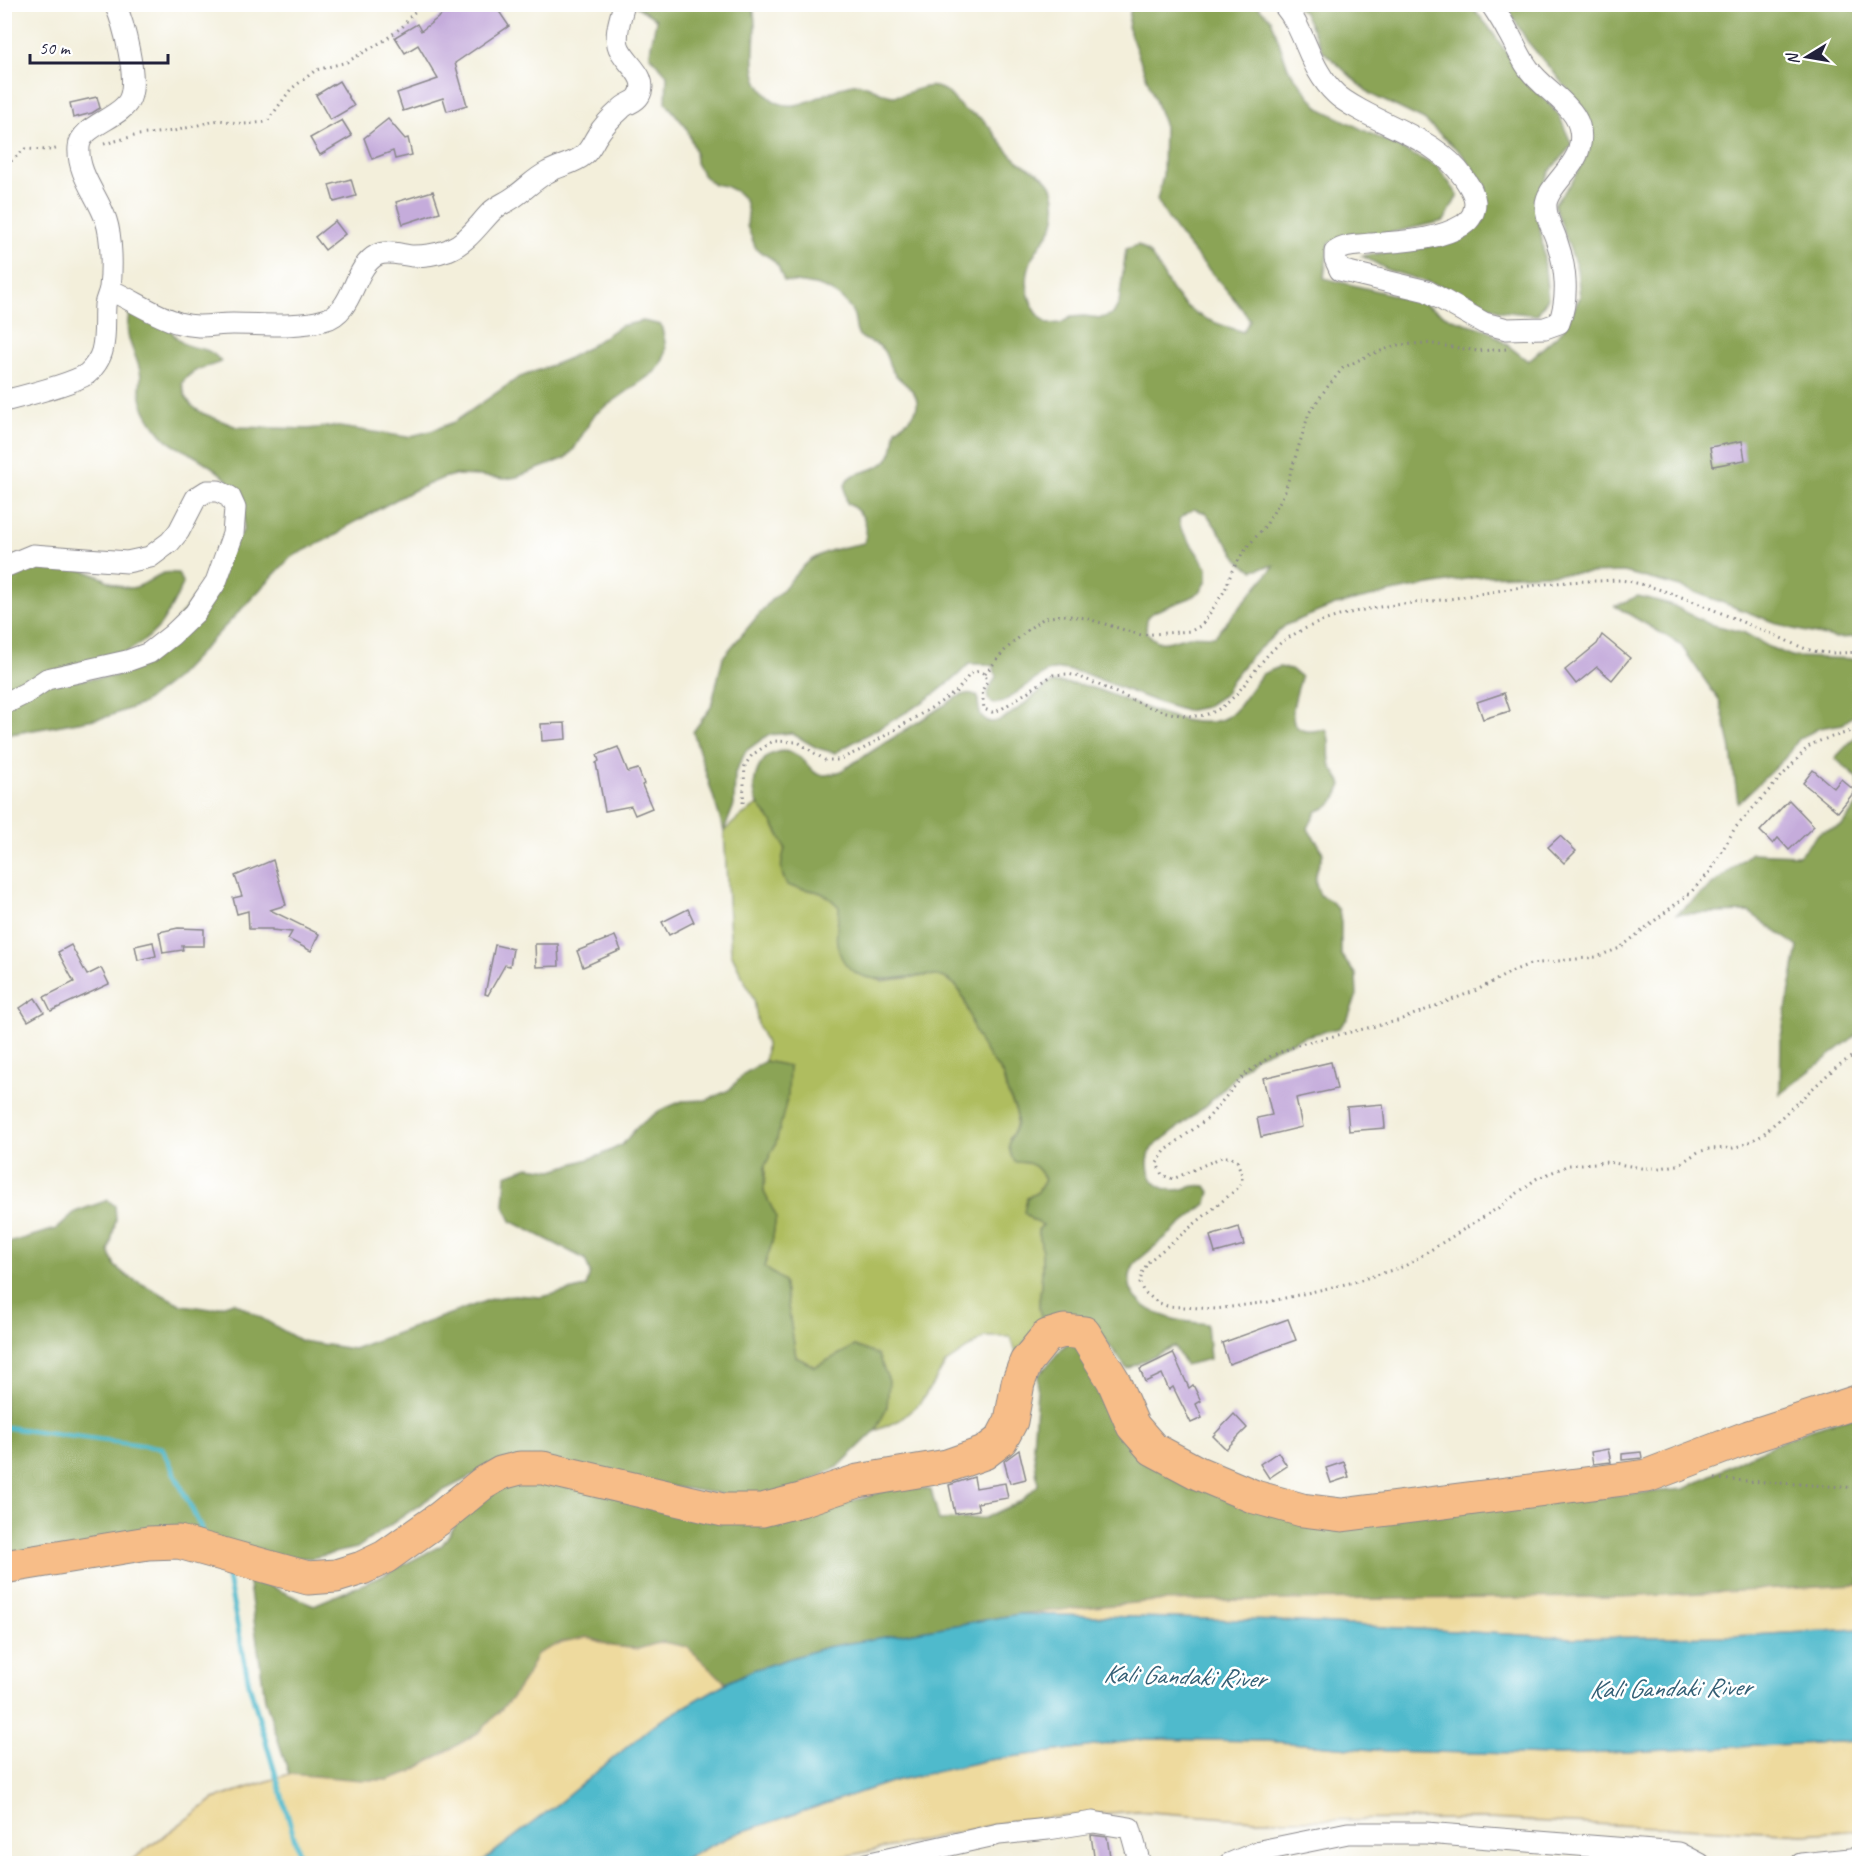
<svg xmlns="http://www.w3.org/2000/svg" width="1864" height="1868" font-family="Caveat,sans-serif">
	<rect width="100%" height="100%" fill="#fff"/>
	<filter id="ink" filterUnits="userSpaceOnUse"><feTurbulence type="fractalNoise" baseFrequency=".0167" numOctaves="2"/><feDisplacementMap in="SourceGraphic" scale="12" xChannelSelector="R" yChannelSelector="G"/><feConvolveMatrix kernelMatrix="1 2 1 2 8 2 1 2 1" color-interpolation-filters="sRGB"/></filter>
	<filter id="wash" filterUnits="userSpaceOnUse"><feTurbulence type="fractalNoise" baseFrequency=".008" numOctaves="4" result="noise"/><feDisplacementMap in="SourceGraphic" scale="24" xChannelSelector="R" yChannelSelector="G"/><feGaussianBlur stdDeviation="1.35" result="paint"/><feColorMatrix in="noise" values="0 0 0 0 0 0 0 0 0 0 0 0 0 0 0 0 0 1.4 0 .05"/><feComposite in="paint" operator="in"/></filter>
	<g filter="url(#wash)">
		<rect width="100%" height="100%" fill="#f3efdb"/>
		<path fill="#afbd5f" stroke="#68704d" stroke-width="1.5" d="M 758,805 L 768,815 L 786,848 C 781,862 779,871 787,885 C 812,894 817,884 840,907 L 839,918 L 858,974 L 882,981 L 931,975 L 943,977 L 954,984 L 961,993 L 981,1043 L 1003,1076 L 1006,1089 L 1017,1114 L 1016,1128 L 1009,1139 L 1015,1162 C 1032,1162 1038,1165 1045,1180 L 1038,1192 L 1027,1198 L 1043,1225 L 1038,1230 C 1043,1247 1043,1266 1041,1284 C 1040,1300 1036,1305 1043,1321 L 1016,1352 L 1010,1337 L 985,1337 L 946,1363 L 920,1403 L 900,1420 L 875,1431 L 887,1408 L 855,1346 L 815,1367 L 796,1357 L 784,1281 L 764,1267 L 772,1243 L 776,1216 L 764,1192 L 765,1166 L 776,1143 L 789,1066 L 765,1061 L 766,1044 L 758,1025 L 754,1000 L 731,953 L 724,831 L 742,815 Z"/>
		<g fill="#8ba456" stroke="#566348" stroke-width="1.5" fill-rule="evenodd">
			<path d="M 634,5 L 752,5 C 761,31 745,65 762,89 C 788,126 824,89 853,84 C 866,82 879,94 892,96 C 905,97 920,84 936,87 C 950,90 953,100 963,109 C 970,114 980,115 986,123 C 996,134 1003,148 1015,158 C 1024,167 1040,171 1048,181 C 1054,188 1055,195 1055,202 C 1059,233 1042,235 1032,259 C 1022,282 1028,309 1048,324 L 1061,323 L 1071,317 L 1084,316 L 1101,318 L 1113,314 L 1119,303 L 1126,249 L 1138,245 C 1157,255 1162,277 1174,293 C 1193,318 1216,323 1243,332 L 1250,320 C 1221,278 1181,246 1157,200 L 1163,176 L 1164,124 L 1128,28 L 1131,5 L 1256,5 L 1271,19 L 1288,68 L 1319,108 L 1438,167 L 1458,195 L 1444,221 L 1376,236 L 1329,243 L 1324,278 L 1418,301 L 1452,319 L 1488,330 L 1528,361 L 1563,330 L 1580,297 L 1577,269 L 1554,204 L 1572,182 L 1589,151 L 1587,112 L 1527,41 L 1506,5 L 1859,5 L 1859,637 L 1834,638 L 1789,628 L 1684,588 L 1624,572 L 1484,576 L 1406,589 L 1335,605 L 1286,625 L 1250,657 L 1231,681 L 1225,694 L 1205,707 L 1186,711 L 1157,702 L 1083,673 L 1060,669 L 1048,671 L 1003,702 L 994,704 L 988,699 L 987,693 L 996,676 L 993,666 L 984,664 L 969,664 C 933,703 880,726 835,753 L 817,748 L 791,733 L 768,735 L 746,751 L 735,773 L 734,805 L 724,831 L 693,732 L 711,707 L 723,657 L 771,600 C 786,590 793,574 807,563 C 823,550 844,547 864,543 C 870,524 864,513 847,503 C 836,464 868,479 886,461 C 895,453 893,440 896,429 C 904,423 915,417 917,406 C 919,390 901,383 894,373 C 887,365 888,351 878,345 C 871,341 864,342 858,334 C 855,330 856,322 854,316 C 852,309 843,299 837,295 C 820,283 804,283 784,281 L 778,266 L 772,259 L 756,249 L 747,226 L 748,213 L 745,200 L 737,192 L 725,186 L 713,184 L 703,175 L 696,163 L 695,151 L 686,127 L 666,103 L 667,75 L 650,56 C 650,43 655,32 656,19 ZM 1194,509 L 1206,513 L 1242,564 L 1253,570 L 1275,565 L 1215,636 C 1207,636 1198,635 1190,636 C 1170,639 1161,651 1146,631 L 1147,617 L 1156,611 L 1190,598 L 1201,591 L 1207,580 L 1207,568 L 1181,529 L 1179,519 Z"/>
			<path d="M 1295,5 L 1470,5 L 1488,26 L 1519,71 L 1559,115 L 1572,145 L 1549,172 L 1535,204 L 1542,239 L 1548,298 L 1537,315 L 1500,311 L 1443,287 L 1388,270 L 1362,256 L 1455,242 L 1484,221 L 1486,186 L 1461,153 L 1424,120 L 1370,94 L 1323,51 L 1304,13 Z"/>
			<path d="M 142,313 C 149,316 158,319 164,323 C 170,328 174,336 180,341 C 194,353 206,342 221,362 C 203,370 196,365 182,383 L 185,395 L 191,405 L 202,413 L 237,427 L 308,429 L 333,426 L 407,437 L 431,431 L 454,422 L 518,378 L 565,360 L 587,348 L 620,326 L 643,321 L 661,325 C 666,345 670,353 656,371 L 594,415 L 574,449 L 566,458 L 517,477 L 505,479 L 480,476 L 454,475 L 443,478 L 408,493 L 348,526 L 338,534 L 291,557 L 176,678 L 142,704 L 106,717 L 5,735 L 5,580 C 30,559 67,562 96,575 C 108,580 118,588 131,588 C 144,587 152,577 164,573 C 168,572 174,573 178,573 L 183,584 C 176,598 167,618 157,629 C 131,657 88,668 54,683 L 115,676 L 149,658 L 243,531 C 249,492 223,472 191,454 C 180,448 169,444 161,434 C 150,421 140,406 140,389 C 140,383 142,377 140,371 C 135,349 123,339 129,314 Z"/>
			<path d="M 1638,596 L 1670,604 L 1709,624 L 1743,632 L 1769,647 L 1794,657 L 1859,659 L 1859,711 L 1843,724 L 1819,728 L 1799,739 L 1785,758 L 1738,803 L 1730,744 L 1720,702 L 1680,644 L 1615,606 Z"/>
			<path d="M 1279,667 L 1291,669 L 1301,677 C 1298,692 1281,728 1307,731 C 1314,732 1319,729 1326,730 C 1333,742 1326,756 1332,768 C 1335,774 1340,778 1342,785 C 1335,800 1335,806 1317,811 L 1308,828 C 1312,839 1320,841 1323,854 C 1316,872 1312,877 1320,895 L 1331,901 L 1339,910 L 1341,922 L 1341,955 L 1356,975 L 1357,995 L 1348,1018 L 1339,1028 L 1306,1036 L 1255,1057 L 1207,1105 L 1152,1148 C 1143,1167 1150,1189 1174,1190 C 1188,1190 1191,1183 1206,1186 L 1210,1192 L 1207,1203 L 1136,1262 C 1117,1291 1144,1310 1170,1318 C 1181,1322 1195,1322 1207,1324 L 1210,1359 L 1185,1365 L 1174,1346 L 1127,1369 L 1096,1327 L 1043,1321 C 1036,1305 1040,1300 1041,1284 C 1043,1266 1043,1247 1038,1230 L 1043,1225 L 1032,1220 L 1024,1212 L 1027,1198 L 1038,1192 L 1045,1180 C 1038,1165 1032,1162 1015,1162 C 998,1136 1023,1133 1016,1112 C 1014,1104 1009,1098 1007,1091 C 1005,1085 1005,1079 1002,1073 C 998,1067 992,1062 988,1055 C 983,1048 978,1039 975,1032 C 968,1016 967,998 956,986 C 934,961 888,991 856,973 C 844,966 839,956 837,943 C 835,931 839,919 839,907 C 817,884 812,894 787,885 C 779,871 781,862 785,848 C 781,838 776,828 770,819 C 767,814 761,810 758,804 C 751,790 754,771 764,760 C 769,753 781,750 789,752 C 815,759 805,785 841,771 L 957,697 C 965,694 971,691 978,697 C 978,756 1033,693 1050,684 C 1057,681 1065,684 1073,684 C 1113,686 1199,747 1235,711 L 1262,674 Z"/>
			<path d="M 1859,734 L 1859,796 L 1858,779 L 1835,758 L 1854,738 Z"/>
			<path d="M 1859,802 L 1859,1033 L 1780,1094 L 1781,1037 L 1798,947 L 1749,912 L 1677,914 L 1751,853 L 1799,855 L 1820,832 L 1842,826 Z"/>
			<path d="M 765,1061 L 789,1066 L 788,1095 L 776,1143 L 765,1166 L 764,1192 L 776,1216 L 772,1243 L 764,1267 L 784,1281 L 796,1357 L 815,1367 L 855,1346 L 878,1355 L 889,1381 L 887,1408 L 875,1431 L 838,1467 L 800,1487 L 758,1500 L 503,1460 L 431,1497 L 357,1548 L 312,1558 L 5,1552 L 4,1244 L 56,1229 L 75,1212 L 108,1200 L 115,1206 L 116,1219 L 109,1251 L 115,1266 L 127,1276 L 182,1305 L 211,1309 L 234,1302 L 301,1341 L 353,1349 L 491,1299 L 514,1295 L 541,1297 L 586,1287 L 590,1273 L 585,1259 L 511,1221 L 504,1206 L 506,1175 L 528,1167 L 553,1170 L 601,1155 L 622,1145 L 637,1127 L 659,1111 L 682,1101 L 707,1100 L 729,1090 L 745,1073 Z"/>
			<path d="M 1075,1342 L 1134,1439 L 1247,1506 L 1453,1510 L 1684,1489 L 1751,1455 L 1807,1430 L 1859,1415 L 1859,1585 L 1624,1597 L 1156,1601 L 1020,1614 L 827,1647 L 753,1670 L 726,1683 L 687,1647 L 662,1642 L 638,1649 L 611,1646 L 587,1637 L 537,1654 L 526,1677 L 511,1699 L 480,1732 L 411,1772 L 388,1780 L 361,1780 L 289,1774 L 265,1699 L 248,1577 L 314,1605 L 382,1576 L 442,1545 L 461,1517 L 494,1490 L 527,1479 L 748,1522 L 864,1498 L 900,1485 L 931,1490 L 939,1520 L 985,1518 L 1021,1501 L 1038,1485 L 1033,1446 L 1038,1376 L 1065,1345 Z"/>
		</g>
		<g fill="#eeda9e" stroke="#887e6c" stroke-width="1.5">
			<path d="M 1860,1585 L 1859,1629 L 1735,1636 L 1574,1638 L 1281,1621 L 1020,1614 L 1156,1601 L 1624,1597 Z"/>
			<path d="M 587,1637 L 611,1646 L 638,1649 L 662,1642 L 687,1647 L 726,1683 L 655,1724 L 560,1802 L 480,1863 L 126,1864 L 214,1799 L 289,1774 L 361,1780 L 388,1780 L 411,1772 L 480,1732 L 511,1699 L 526,1677 L 537,1654 L 562,1642 Z"/>
			<path d="M 1145,1739 L 1267,1741 L 1387,1751 L 1560,1755 L 1859,1741 L 1859,1830 L 1805,1834 L 1487,1819 L 1255,1820 L 1137,1811 L 1017,1820 L 813,1863 L 675,1864 L 735,1834 L 894,1781 L 989,1760 Z"/>
		</g>
		<path fill="#4fbacc" stroke="#386e84" stroke-width="1.5" d="M 1020,1614 L 1281,1621 L 1574,1638 L 1735,1636 L 1859,1629 L 1859,1741 L 1560,1755 L 1387,1751 L 1267,1741 L 1145,1739 L 989,1760 L 894,1781 L 735,1834 L 675,1863 L 480,1863 L 560,1802 L 655,1724 L 726,1683 L 753,1670 L 827,1647 Z"/>
		<g fill="none" stroke-linecap="round" stroke-linejoin="round">
			<g stroke="#4fbacc" stroke-width="5">
				<path d="M 4,1427 L 162,1448 L 206,1538"/>
				<path d="M 228,1578 L 249,1684 L 302,1864"/>
			</g>
		</g>
		<g id="blocks">
			<g fill="#c5acdb">
				<path d="M 456,4 L 494,4 L 509,26 L 455,63 L 467,105 L 447,111 L 443,98 L 403,111 L 397,93 L 438,79 L 418,45 L 405,53 L 395,37 L 417,24 L 421,31 Z"/>
				<path d="M 339,81 L 354,106 L 330,120 L 316,95 Z"/>
				<path d="M 97,97 L 100,108 L 92,113 L 73,118 L 70,103 Z"/>
				<path d="M 388,119 L 405,139 L 408,138 L 412,155 L 395,159 L 393,151 L 372,159 L 364,138 Z"/>
				<path d="M 342,120 L 352,136 L 320,155 L 310,138 Z"/>
				<path d="M 351,179 L 356,196 L 334,202 L 329,185 Z"/>
				<path d="M 433,191 L 440,212 L 403,224 L 396,202 Z"/>
				<path d="M 335,221 L 345,234 L 325,250 L 315,237 Z"/>
				<path d="M 1742,441 L 1745,460 L 1713,466 L 1710,447 Z"/>
				<path d="M 1602,635 L 1630,658 L 1612,680 L 1597,667 L 1576,684 L 1565,670 L 1597,644 Z"/>
				<path d="M 1504,693 L 1510,711 L 1483,719 L 1477,702 Z"/>
				<path d="M 565,723 L 566,739 L 542,741 L 541,724 Z"/>
				<path d="M 618,747 L 628,772 L 638,769 L 644,784 L 642,785 L 652,808 L 635,815 L 631,806 L 605,811 L 596,763 L 599,761 L 597,755 Z"/>
				<path d="M 1813,770 L 1834,788 L 1841,779 L 1855,791 L 1838,812 L 1803,783 Z"/>
				<path d="M 1789,800 L 1814,826 L 1789,850 L 1778,838 L 1773,844 L 1760,831 Z"/>
				<path d="M 1560,836 L 1576,851 L 1564,863 L 1548,847 Z"/>
				<path d="M 273,860 L 286,905 L 270,910 L 319,934 L 311,951 L 288,939 L 292,932 L 272,930 L 272,929 L 249,929 L 248,911 L 237,914 L 233,898 L 242,896 L 235,876 Z"/>
				<path d="M 688,909 L 694,922 L 669,935 L 662,922 Z"/>
				<path d="M 178,928 L 204,929 L 204,946 L 182,946 L 183,950 L 163,953 L 159,932 Z"/>
				<path d="M 615,936 L 621,950 L 583,967 L 577,951 Z"/>
				<path d="M 153,942 L 156,956 L 138,960 L 135,946 Z"/>
				<path d="M 535,944 L 558,944 L 559,966 L 536,967 Z"/>
				<path d="M 71,945 L 87,975 L 101,968 L 109,984 L 51,1011 L 44,997 L 74,982 L 58,952 Z"/>
				<path d="M 495,945 L 513,949 L 510,966 L 505,965 L 488,995 L 485,994 Z"/>
				<path d="M 35,998 L 44,1012 L 28,1021 L 20,1008 Z"/>
				<path d="M 1331,1062 L 1337,1089 L 1296,1098 L 1302,1127 L 1261,1137 L 1257,1118 L 1272,1115 L 1263,1078 Z"/>
				<path d="M 1383,1104 L 1385,1128 L 1349,1131 L 1347,1107 Z"/>
				<path d="M 1239,1227 L 1244,1245 L 1215,1253 L 1210,1236 Z"/>
				<path d="M 1288,1319 L 1296,1340 L 1229,1364 L 1222,1343 Z"/>
				<path d="M 1173,1353 L 1189,1388 L 1193,1385 L 1201,1401 L 1196,1404 L 1202,1418 L 1191,1423 L 1173,1387 L 1169,1390 L 1162,1374 L 1145,1382 L 1140,1369 Z"/>
				<path d="M 1234,1414 L 1247,1428 L 1226,1449 L 1213,1436 Z"/>
				<path d="M 1608,1449 L 1611,1462 L 1593,1464 L 1591,1452 Z"/>
				<path d="M 1019,1450 L 1026,1479 L 1010,1483 L 1004,1461 Z"/>
				<path d="M 1278,1452 L 1287,1466 L 1269,1478 L 1260,1464 Z"/>
				<path d="M 1641,1452 L 1642,1458 L 1622,1460 L 1622,1454 Z"/>
				<path d="M 1344,1462 L 1349,1477 L 1331,1483 L 1326,1468 Z"/>
				<path d="M 974,1477 L 976,1488 L 1005,1483 L 1008,1498 L 977,1503 L 979,1510 L 955,1514 L 949,1485 Z"/>
				<path d="M 1091,1835 L 1107,1837 L 1111,1863 L 1095,1863 Z"/>
			</g>
		</g>
	</g>
	<g filter="url(#ink)">
		<use href="#blocks" fill-opacity="0" stroke="#8a888b" stroke-width="1.5"/>
		<g fill="none" stroke-linecap="round" stroke-linejoin="round">
			<defs>
				<g id="street">
					<path d="M 1283,4 C 1307,32 1308,68 1336,94 C 1343,101 1353,106 1362,111 C 1398,131 1440,143 1464,178 C 1469,186 1474,192 1475,202 C 1475,212 1472,219 1463,225 C 1437,241 1400,241 1370,244 C 1357,246 1346,244 1335,252 L 1335,259 L 1340,270 L 1427,291 L 1484,323 L 1507,329 L 1545,328 L 1559,323 C 1569,298 1566,267 1557,242 C 1554,230 1546,220 1546,207 C 1544,189 1574,170 1579,149 C 1590,109 1546,95 1528,68 C 1520,57 1515,44 1508,32 C 1503,22 1497,13 1491,4"/>
					<path d="M 110,290 C 133,300 155,316 179,323 C 200,329 213,324 233,324 C 263,324 295,328 324,320 C 355,312 352,268 377,255 C 387,250 401,255 413,256 C 425,256 437,254 448,250 C 468,242 478,225 492,211 C 497,206 505,203 511,199 C 524,191 534,179 548,172 C 560,165 574,164 584,155 C 590,150 593,142 597,136 C 603,126 613,116 621,109 C 626,103 635,103 639,96 C 651,76 622,62 618,45 C 615,31 621,17 624,4"/>
					<path d="M 4,401 C 24,396 72,384 87,374 C 93,369 100,359 102,351 C 106,337 104,320 105,305 C 106,299 109,294 110,288 C 112,269 112,238 106,220 C 98,196 77,174 79,147 C 80,125 123,118 130,98 C 138,78 124,24 115,4"/>
					<path d="M 4,567 L 33,555 L 127,562 L 150,557 L 170,542 L 179,531 L 196,498 L 207,491 L 218,491 L 230,497 L 235,508 L 233,534 L 216,582 L 195,613 L 172,635 L 149,653 L 127,661 L 47,679 L 26,693 L 4,704"/>
					<path d="M 866,1864 L 999,1834 L 1048,1829 L 1093,1822 L 1130,1828 L 1140,1864"/>
					<path d="M 1229,1864 L 1260,1851 L 1348,1833 L 1426,1833 L 1679,1853 L 1700,1864"/>
					<path d="M 1801,1864 L 1860,1858"/>
				</g>
				<path id="highway" d="M 4,1567 L 148,1543 L 179,1542 L 308,1578 L 336,1576 L 362,1568 L 385,1557 L 440,1518 L 482,1484 L 501,1473 L 520,1468 L 543,1468 L 723,1510 L 762,1510 L 801,1500 L 858,1481 L 947,1466 L 984,1453 L 1001,1440 L 1011,1421 L 1018,1383 L 1026,1362 L 1047,1336 L 1064,1331 L 1084,1333 L 1113,1380 L 1133,1426 L 1153,1449 L 1198,1473 L 1255,1497 L 1302,1510 L 1342,1515 L 1647,1476 L 1749,1437 L 1860,1401"/>
			</defs>
			<use href="#street" stroke="#8a888b" stroke-width="23"/>
			<use href="#highway" stroke="#8a888b" stroke-width="35"/>
			<g stroke="#8a888b" stroke-width="3" stroke-dasharray="1.5 4.5" stroke-linecap="butt">
				<path d="M 104,144 L 138,135 L 174,131 L 219,120 L 244,124 L 267,122 L 291,89 L 316,70 L 347,62 L 385,40 L 403,26 L 412,14 L 424,4"/>
				<path d="M 11,161 L 25,149 L 52,150 L 59,148"/>
				<path d="M 985,674 L 1006,649 L 1030,628 L 1044,618 L 1063,615 L 1085,618 L 1141,635 L 1191,631 L 1202,625 L 1225,590 L 1232,571 L 1244,551 L 1266,525 L 1284,494 L 1309,413 L 1325,390 L 1343,368 L 1369,355 L 1398,345 L 1426,343 L 1478,351 L 1507,349"/>
				<path d="M 1860,726 C 1843,737 1824,736 1808,747 L 1735,828 L 1710,872 L 1691,892 L 1620,948 L 1596,957 L 1530,964 L 1515,970 L 1477,990 L 1397,1021 L 1300,1044 L 1271,1056 L 1244,1075 L 1208,1118 L 1165,1151 L 1157,1163 L 1162,1175 L 1173,1179 L 1222,1157 L 1230,1157 L 1237,1161 L 1242,1175 L 1242,1181 L 1237,1189 L 1148,1262 L 1142,1273 L 1140,1283 L 1143,1291 L 1157,1302 L 1167,1306 L 1216,1309 L 1268,1302 L 1354,1282 L 1405,1266 L 1498,1208 L 1536,1179 L 1569,1165 L 1608,1162 L 1641,1168 L 1659,1168 L 1678,1165 L 1698,1152 L 1709,1149 L 1733,1148 L 1745,1144 L 1761,1136 L 1836,1067 L 1860,1051"/>
				<path d="M 743,803 L 745,765 L 752,755 L 773,741 L 798,742 L 825,760 L 838,760 L 863,749 L 936,705 L 957,691 L 970,674 L 979,671 L 985,674 L 987,681 L 982,691 L 984,709 L 992,712 L 1000,710 L 1053,675 L 1068,674 L 1080,677 C 1113,690 1154,714 1190,716 C 1235,719 1250,665 1282,642 C 1308,623 1348,612 1380,607 C 1405,603 1431,602 1456,598 C 1502,590 1549,581 1596,581 C 1606,581 1617,579 1627,581 C 1677,591 1725,616 1772,634 C 1786,640 1800,648 1814,651 C 1829,654 1844,653 1860,652"/>
				<path d="M 1715,1479 L 1860,1488"/>
			</g>
			<use href="#street" stroke="#fff" stroke-width="21"/>
			<use href="#highway" stroke="#f7bd88" stroke-width="33"/>
		</g>
	</g>
	<g text-anchor="middle" dominant-baseline="central" stroke-width="5" stroke-linejoin="round" paint-order="stroke">
		<g font-size="26" font-style="italic" fill="#345f75" stroke="#fff">
			<text transform="translate(1184 1676) rotate(2)">Kali Gandaki River</text>
			<text transform="translate(1670 1688) rotate(-1)">Kali Gandaki River</text>
		</g>
	</g>
	<rect width="1864" height="1868" fill="none" stroke="#fff" stroke-width="24"/>
	<g transform="translate(1807 57) rotate(259)" stroke="#ffffff" stroke-width="4.5" paint-order="stroke">
	<path d="M0-4.5L10 22L0 15L-10 22Z" fill="#22223b"/>
	<text y="-9" font-size="16" font-weight="bold" text-anchor="middle" fill="#22223b">N</text>
	</g>
	<path d="M30 54v9h138v-9" fill="none" stroke="#22223b" stroke-width="3"/>
	<text x="39" y="54" font-size="18" fill="#22223b" stroke="#ffffff" stroke-width="4.5" paint-order="stroke">50 m</text>
</svg>
